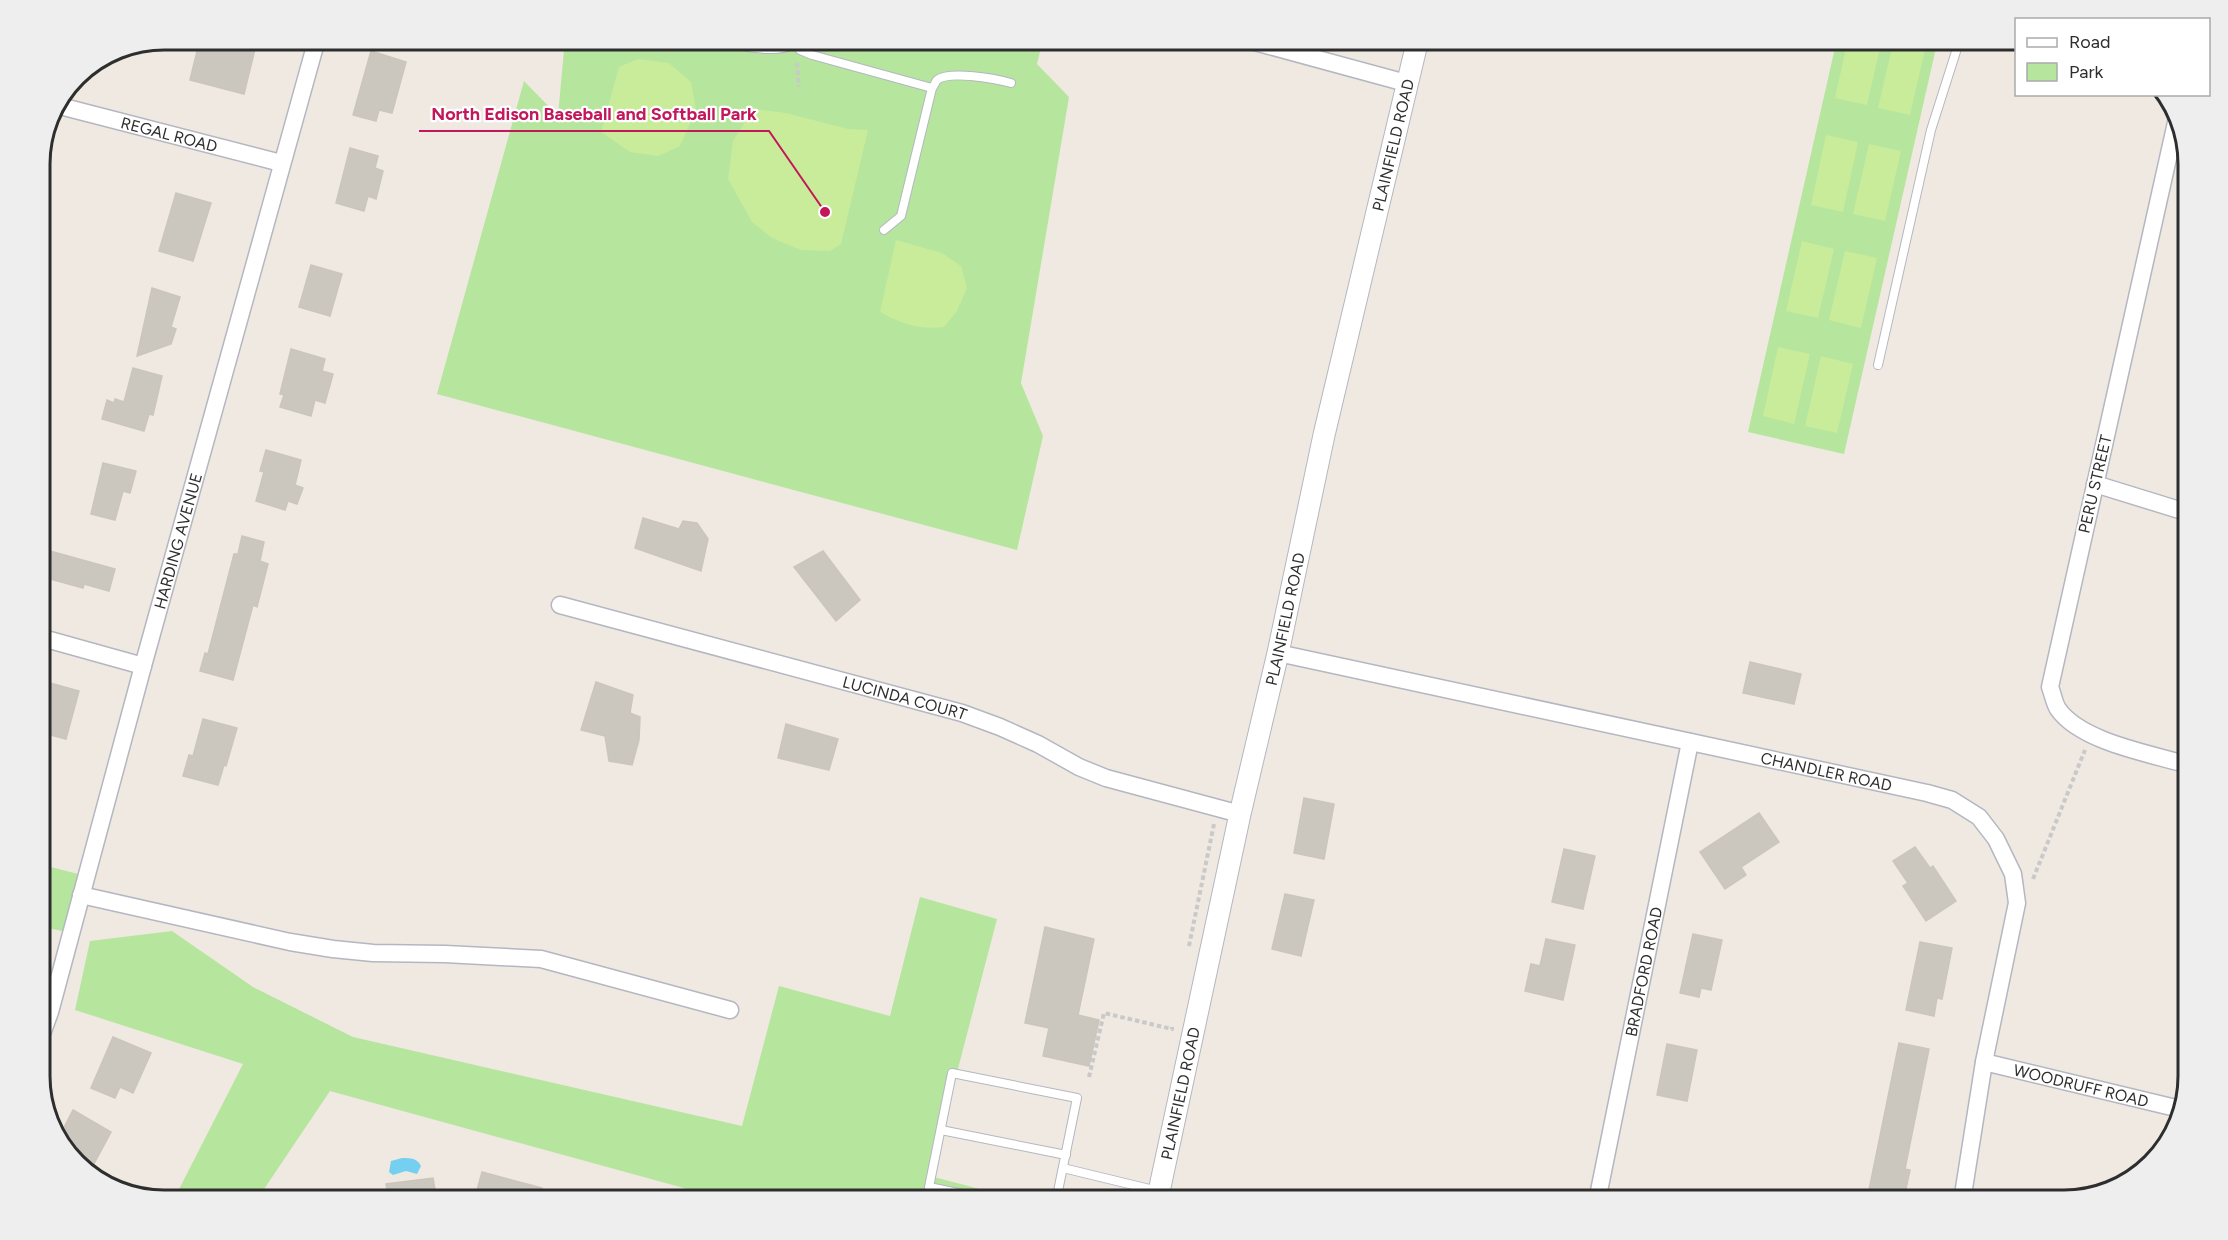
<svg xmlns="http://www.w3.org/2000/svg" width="2228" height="1240" font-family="Figtree,sans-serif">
	<rect width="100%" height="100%" fill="#efe9e1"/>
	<g fill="#b6e59e">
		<path d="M 565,39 L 1043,39 L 1037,64 L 1069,97 L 1021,383 L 1043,436 L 1017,550 L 437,394 L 524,81 L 558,116 Z"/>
		<path d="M 1837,39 L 1938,39 L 1844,454 L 1748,432 Z"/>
		<path d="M 39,864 L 86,876 L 71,933 L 39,926 Z"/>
		<path d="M 920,897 L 997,919 L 930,1176 L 1026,1201 L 731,1201 L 330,1091 L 256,1201 L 173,1201 L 243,1064 L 75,1010 L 90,941 L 172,931 L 253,987 L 353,1037 L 742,1126 L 779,986 L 890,1016 Z"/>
	</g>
	<g fill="#c9ec9a">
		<path d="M 1848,39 L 1882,39 L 1867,105 L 1835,98 Z"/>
		<path d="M 1894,39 L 1926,45 L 1910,115 L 1878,108 Z"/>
		<path d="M 638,59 L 669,63 L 691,82 L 696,110 L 680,146 L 658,156 L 630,152 L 601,132 L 619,67 Z"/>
		<path d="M 753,109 L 786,113 L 848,129 L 868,130 L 841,244 L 830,251 L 801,250 L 772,238 L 752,222 L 728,179 L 733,141 Z"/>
		<path d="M 1826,135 L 1858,142 L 1843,212 L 1811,205 Z"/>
		<path d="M 1869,144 L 1901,151 L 1885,221 L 1853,214 Z"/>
		<path d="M 896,240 L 942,253 L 961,266 L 967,288 L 957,311 L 944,327 C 920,330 901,324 880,312 Z"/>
		<path d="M 1802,241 L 1834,249 L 1818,318 L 1786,311 Z"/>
		<path d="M 1845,251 L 1877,258 L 1861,328 L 1829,320 Z"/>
		<path d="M 1778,347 L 1810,354 L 1794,424 L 1763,416 Z"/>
		<path d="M 1821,356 L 1853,364 L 1837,433 L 1805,426 Z"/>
	</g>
	<path fill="#75cff0" d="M 402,1158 C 411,1158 417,1158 421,1166 L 417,1174 L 406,1171 L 393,1175 L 389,1172 L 391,1161 Z"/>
	<g fill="#cbc7bf" stroke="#cbc5ba" stroke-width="1.5">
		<path d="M 200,39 L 217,39 L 255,49 L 244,94 L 190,80 Z"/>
		<path d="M 371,51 L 406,62 L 392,113 L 379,110 L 376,121 L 353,115 Z"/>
		<path d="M 350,148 L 378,156 L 375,168 L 383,171 L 376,199 L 368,196 L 364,211 L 336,203 Z"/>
		<path d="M 176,193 L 211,203 L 193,261 L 159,251 Z"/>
		<path d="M 311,265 L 342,274 L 330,316 L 299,307 Z"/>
		<path d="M 152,288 L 180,297 L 171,327 L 176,329 L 171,344 L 137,356 Z"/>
		<path d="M 291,349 L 325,359 L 322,371 L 333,374 L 325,403 L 315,400 L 311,416 L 280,407 L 284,395 L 280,394 Z"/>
		<path d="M 133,368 L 162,376 L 153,415 L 149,414 L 144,431 L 102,419 L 107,400 L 114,403 L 115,399 L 124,402 Z"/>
		<path d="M 266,450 L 301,460 L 295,485 L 303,488 L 297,504 L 288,501 L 285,510 L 256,501 L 264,472 L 260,471 Z"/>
		<path d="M 103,463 L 136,471 L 130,493 L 123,491 L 115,520 L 91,514 Z"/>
		<path d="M 643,518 L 679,529 L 683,521 L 697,523 L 708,539 L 701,571 L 635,548 Z"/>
		<path d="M 242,536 L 264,542 L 260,561 L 268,564 L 257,607 L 253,605 L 233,680 L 200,671 L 205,653 L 208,654 L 234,554 L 238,554 Z"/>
		<path d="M 50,551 L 115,569 L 109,591 L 84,584 L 83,588 L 43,577 Z"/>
		<path d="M 823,551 L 860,600 L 836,621 L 794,567 Z"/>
		<path d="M 1750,662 L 1801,674 L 1794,704 L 1743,693 Z"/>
		<path d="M 596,682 L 633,695 L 630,713 L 640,717 L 639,740 L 632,765 L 609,761 L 605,736 L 581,730 Z"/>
		<path d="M 50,683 L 79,691 L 66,739 L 39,732 L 39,722 Z"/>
		<path d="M 203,719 L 237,728 L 226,766 L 224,765 L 218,785 L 183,776 L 189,755 L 193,756 Z"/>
		<path d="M 786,724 L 838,739 L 829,770 L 778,758 Z"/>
		<path d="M 1304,798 L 1334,804 L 1324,859 L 1294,853 Z"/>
		<path d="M 1759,813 L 1779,842 L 1741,867 L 1746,875 L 1725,889 L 1700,852 Z"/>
		<path d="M 1915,847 L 1930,868 L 1933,866 L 1956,901 L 1926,921 L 1903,886 L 1908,883 L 1893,861 Z"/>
		<path d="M 1564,849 L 1595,856 L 1583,909 L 1552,902 Z"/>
		<path d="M 1285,894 L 1314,900 L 1301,956 L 1272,949 Z"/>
		<path d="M 1045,927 L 1094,939 L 1078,1015 L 1099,1020 L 1089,1066 L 1043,1056 L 1049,1028 L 1025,1023 Z"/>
		<path d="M 1693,934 L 1722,940 L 1711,990 L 1701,988 L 1699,997 L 1680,993 Z"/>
		<path d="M 1546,939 L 1575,945 L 1563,1000 L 1525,991 L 1531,964 L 1540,966 Z"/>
		<path d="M 1920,942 L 1952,948 L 1942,999 L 1937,998 L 1934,1016 L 1906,1010 Z"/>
		<path d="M 113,1037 L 151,1053 L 133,1093 L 120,1087 L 115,1098 L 91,1088 Z"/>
		<path d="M 1899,1043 L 1929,1049 L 1905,1169 L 1910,1170 L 1904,1198 L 1869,1190 Z"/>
		<path d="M 1667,1044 L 1697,1050 L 1687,1101 L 1657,1095 Z"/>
		<path d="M 73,1110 L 111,1132 L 89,1173 L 60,1145 L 58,1139 Z"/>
		<path d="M 482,1172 L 542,1188 L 538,1201 L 474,1201 Z"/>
		<path d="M 433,1178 L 437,1201 L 389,1201 L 386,1184 Z"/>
	</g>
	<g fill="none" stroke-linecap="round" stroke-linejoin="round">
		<defs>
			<g id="service">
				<path d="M 710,39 L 719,42 C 741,45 774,55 795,44 L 797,39"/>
				<path d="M 795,44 L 800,50 L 812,55 L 932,88 L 901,216 L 884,230"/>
				<path d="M 932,88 C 934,86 936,81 937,80 C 949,70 997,79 1011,83"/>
				<path d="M 1878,365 L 1931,130 L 1960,39"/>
				<path d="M 941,1130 L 1066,1155"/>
				<path d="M 1063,1168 L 1158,1191"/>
				<path d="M 997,1201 L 929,1187 L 952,1073 L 1077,1098 L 1056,1201"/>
			</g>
			<g id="minor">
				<path d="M 1244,39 L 1406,83"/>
				<path id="s1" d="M 56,105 L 281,163"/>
				<path d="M 2177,118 L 2050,687 C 2053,694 2054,703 2058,709 C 2081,742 2151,754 2189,765"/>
				<path d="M 2095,484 L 2189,513"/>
				<path id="s2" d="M 560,605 L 962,713 L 1000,727 L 1038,744 L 1079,767 L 1106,778 L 1240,814"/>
				<path d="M 39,637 L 143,666"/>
				<path id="s3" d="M 1278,653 L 1927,793 L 1952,800 L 1979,817 L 1996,839 L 2013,874 L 2017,903 L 1984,1062 L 1962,1201"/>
				<path d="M 81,895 L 290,942 L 333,949 L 373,953 L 445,954 L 541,959 L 730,1010"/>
				<path id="s4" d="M 39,1042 L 50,1012 L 143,666 L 317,39"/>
				<path id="s5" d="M 1984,1062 L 2180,1109"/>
				<path id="s6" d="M 1597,1201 L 1690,742"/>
			</g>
			<g id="tertiary">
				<path id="s7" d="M 1157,1201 L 1240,814 L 1278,653 L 1324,435 L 1418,39"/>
			</g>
		</defs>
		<use href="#service" stroke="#b4b7c1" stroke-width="10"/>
		<use href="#minor" stroke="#b4b7c1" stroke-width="19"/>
		<use href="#tertiary" stroke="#b4b7c1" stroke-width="23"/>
		<g stroke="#c9c9c9" stroke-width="4" stroke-dasharray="4.5 3" stroke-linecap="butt">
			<path d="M 797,63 L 799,87"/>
			<path d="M 2033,879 L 2085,750"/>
			<path d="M 1189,946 L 1214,824"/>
			<path d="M 1089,1077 L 1104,1013 L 1172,1029 L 1172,1027"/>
		</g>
		<use href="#service" stroke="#fff" stroke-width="8"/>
		<use href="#minor" stroke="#fff" stroke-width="16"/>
		<use href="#tertiary" stroke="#fff" stroke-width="21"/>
	</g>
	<g text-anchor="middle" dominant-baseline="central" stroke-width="4.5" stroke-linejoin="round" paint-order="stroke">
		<g font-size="16" fill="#2e2e2e" stroke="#fff">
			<text stroke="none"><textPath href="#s1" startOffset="117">REGAL ROAD</textPath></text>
			<text stroke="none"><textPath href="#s7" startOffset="1082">PLAINFIELD ROAD</textPath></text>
			<text transform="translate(2095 484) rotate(-77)">PERU STREET</text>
			<text stroke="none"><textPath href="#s4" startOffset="520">HARDING AVENUE</textPath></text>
			<text stroke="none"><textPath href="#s7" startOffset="596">PLAINFIELD ROAD</textPath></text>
			<text stroke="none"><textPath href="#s2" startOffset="357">LUCINDA COURT</textPath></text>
			<text stroke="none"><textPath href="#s3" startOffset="561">CHANDLER ROAD</textPath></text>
			<text stroke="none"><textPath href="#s6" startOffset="234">BRADFORD ROAD</textPath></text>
			<text stroke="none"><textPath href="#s5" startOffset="100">WOODRUFF ROAD</textPath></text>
			<text stroke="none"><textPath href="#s7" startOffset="110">PLAINFIELD ROAD</textPath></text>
		</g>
	</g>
	<path d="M0 0H2228V1240H0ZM164 50H2064A114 114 0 0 1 2178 164V1076A114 114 0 0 1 2064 1190H164A114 114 0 0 1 50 1076V164A114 114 0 0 1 164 50Z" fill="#eee" fill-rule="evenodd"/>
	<path fill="none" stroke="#2e2e2e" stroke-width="3" d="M164 50H2064A114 114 0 0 1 2178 164V1076A114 114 0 0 1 2064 1190H164A114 114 0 0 1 50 1076V164A114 114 0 0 1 164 50Z"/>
	<path fill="none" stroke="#c2185b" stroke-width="2" d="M825 212L769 131H419"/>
	<circle fill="#c2185b" stroke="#fff" stroke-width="2" cx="825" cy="212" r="6"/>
	<g font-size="18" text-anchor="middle" font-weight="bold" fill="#c2185b" stroke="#fff" stroke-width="4.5" stroke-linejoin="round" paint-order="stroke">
		<text x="594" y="120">North Edison Baseball and Softball Park</text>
	</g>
	<rect x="2015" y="18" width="195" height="78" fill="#ffffff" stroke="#ababab" stroke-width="1.5"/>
	<rect x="2027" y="38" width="30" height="9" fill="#ffffff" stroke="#ababab" stroke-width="1.5"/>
	<text x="2069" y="48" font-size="18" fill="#2e2e2e">Road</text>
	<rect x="2027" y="63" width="30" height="18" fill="#b6e59e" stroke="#ababab" stroke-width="1.5"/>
	<text x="2069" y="78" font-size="18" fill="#2e2e2e">Park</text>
</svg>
